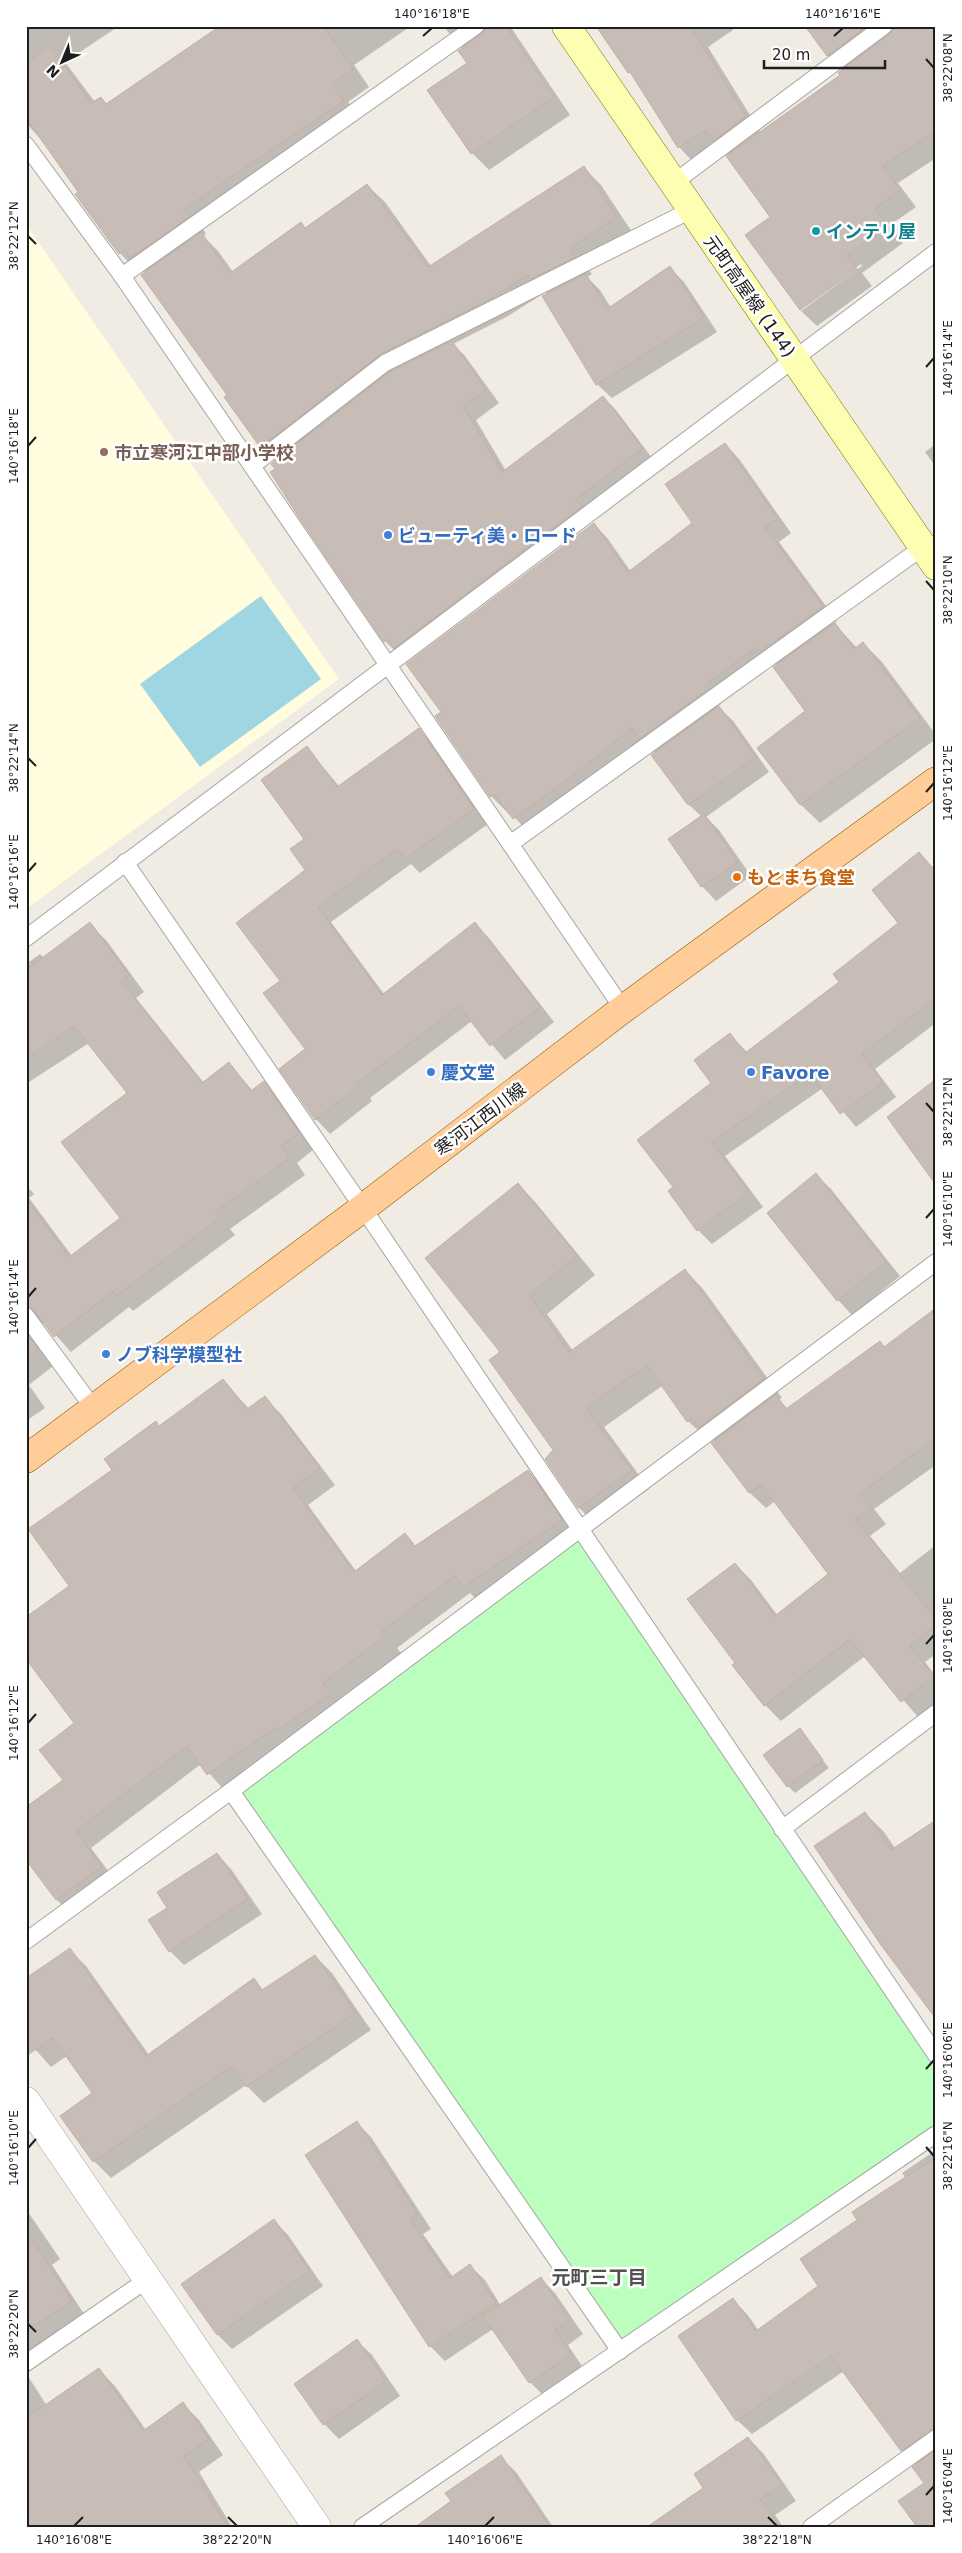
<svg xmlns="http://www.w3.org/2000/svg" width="962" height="2553" font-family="'DejaVu Sans','Noto Sans JP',sans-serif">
	<rect width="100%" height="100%" fill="#f0ebe3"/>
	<path fill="#fffddd" d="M 26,224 L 339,679 L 26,909 Z"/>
	<path fill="#bcfebe" d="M 579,1529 L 936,2055 L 936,2134 L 620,2351 L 231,1791 Z"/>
	<path fill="#a0d6e1" d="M 261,596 L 321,679 L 200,767 L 140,684 Z"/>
	<g fill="#0003">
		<path d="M 26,26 L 119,26 L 65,62 L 95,102 L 107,105 L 310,26 L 411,26 L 354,65 L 369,87 L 348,102 L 360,118 L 201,226 L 206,234 L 203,236 L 218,251 L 233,272 L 301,223 L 306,229 L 367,185 L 385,202 L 431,266 L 584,168 L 601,185 L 634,235 L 586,266 L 592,274 L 587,277 L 600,290 L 611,308 L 669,267 L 684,282 L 717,332 L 612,398 L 597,384 L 546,292 L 508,316 L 453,344 L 465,356 L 499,403 L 476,420 L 506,471 L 603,397 L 616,410 L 655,462 L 589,513 L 594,520 L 409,660 L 401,652 L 398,654 L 385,641 L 277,469 L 276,462 L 261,446 L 226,397 L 229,395 L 146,273 L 141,268 L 137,271 L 120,253 L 49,148 L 26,123 Z"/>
		<path d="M 443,26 L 510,26 L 570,115 L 489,170 L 472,153 L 468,63 L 463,49 Z"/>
		<path d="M 604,26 L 730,26 L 733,30 L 708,47 L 761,133 L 842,75 L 843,71 L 828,56 L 806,26 L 936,26 L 936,158 L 898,183 L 916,207 L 890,225 L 903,243 L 862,273 L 872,286 L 817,326 L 801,311 L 862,266 L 861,264 L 801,308 L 801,311 L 747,236 L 772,217 L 730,155 L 722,146 L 695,164 L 679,147 L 636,79 L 629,72 Z"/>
		<path d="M 725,444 L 739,459 L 791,533 L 779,542 L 837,621 L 834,623 L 857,648 L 863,643 L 882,662 L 936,735 L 936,739 L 820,823 L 801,805 L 759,749 L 807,712 L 777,666 L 772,661 L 718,700 L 721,704 L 718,706 L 734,722 L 769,772 L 706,817 L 719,830 L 751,876 L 716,901 L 702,886 L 670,840 L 702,817 L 689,805 L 653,755 L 656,753 L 645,743 L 528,832 L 507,809 L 506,811 L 491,796 L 436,716 L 442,712 L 594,524 L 608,539 L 631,572 L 694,523 Z"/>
		<path d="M 936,444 L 936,467 L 925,452 Z"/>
		<path d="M 418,729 L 433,744 L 488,824 L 420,873 L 411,864 L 331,922 L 384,994 L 475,924 L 489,938 L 554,1022 L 505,1060 L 472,1021 L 370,1098 L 372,1101 L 330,1134 L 316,1119 L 281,1069 L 307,1049 L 282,981 L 307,871 L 307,748 L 339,786 Z"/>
		<path d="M 919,854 L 936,870 L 936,1023 L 875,1069 L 896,1097 L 856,1127 L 823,1088 L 725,1156 L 763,1207 L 712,1244 L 698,1230 L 675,1188 L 730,1035 L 747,1052 L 841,982 L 900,923 Z"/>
		<path d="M 89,924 L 106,940 L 144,992 L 136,998 L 204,1083 L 229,1064 L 253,1091 L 264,1083 L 280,1099 L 314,1149 L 297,1163 L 305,1175 L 230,1229 L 235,1235 L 133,1311 L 129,1307 L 71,1352 L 45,1323 L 36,1324 L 53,1366 L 29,1385 L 45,1408 L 26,1421 L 26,1185 L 34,1194 L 29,1198 L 72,1256 L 122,1218 L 128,1093 L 89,1043 L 26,1084 L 26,964 L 40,954 L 44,958 Z"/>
		<path d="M 816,1175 L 831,1189 L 900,1276 L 852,1315 L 838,1300 L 769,1213 Z"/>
		<path d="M 518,1184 L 536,1203 L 595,1275 L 547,1314 L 573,1351 L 685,1270 L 703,1289 L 782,1398 L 779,1400 L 788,1409 L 880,1342 L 885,1348 L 936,1308 L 936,1465 L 874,1509 L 886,1524 L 870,1536 L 900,1573 L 936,1545 L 936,1654 L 925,1662 L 936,1676 L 936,1703 L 918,1717 L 865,1656 L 781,1721 L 765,1705 L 737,1663 L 735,1564 L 751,1580 L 778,1616 L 830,1574 L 775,1501 L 766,1508 L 750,1493 L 713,1443 L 716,1442 L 711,1437 L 707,1439 L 688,1421 L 662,1386 L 604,1427 L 649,1489 L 598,1526 L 579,1508 L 546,1459 L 555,1450 L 502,1352 Z"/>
		<path d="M 223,1380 L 249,1409 L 265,1398 L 281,1414 L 335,1485 L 308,1505 L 356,1571 L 404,1535 L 417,1547 L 528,1471 L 544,1488 L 577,1537 L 480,1603 L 470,1593 L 397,1648 L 401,1653 L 338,1700 L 346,1711 L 224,1790 L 201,1764 L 91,1848 L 118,1884 L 74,1916 L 57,1900 L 26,1858 L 65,1781 L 75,1724 L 70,1586 L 114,1470 L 160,1427 Z"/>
		<path d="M 799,1730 L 829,1768 L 795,1793 L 788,1786 Z"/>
		<path d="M 865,1813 L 884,1832 L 895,1848 L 936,2012 Z"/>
		<path d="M 217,1854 L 231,1869 L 262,1914 L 184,1965 L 170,1951 Z"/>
		<path d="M 70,1950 L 86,1966 L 149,2055 L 254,1980 L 264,1991 L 315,1956 L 332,1973 L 371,2030 L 264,2103 L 246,2085 L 111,2178 L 94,2161 L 94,2093 L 67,2056 L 51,2067 L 26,2039 Z"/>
		<path d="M 357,2123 L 371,2137 L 431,2229 L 423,2234 L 453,2277 L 470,2266 L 485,2280 L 501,2306 L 541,2279 L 555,2293 L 583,2334 L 568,2345 L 584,2369 L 544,2396 L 530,2382 L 493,2329 L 445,2361 L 430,2346 L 307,2156 Z"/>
		<path d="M 936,2150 L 936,2527 L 926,2483 L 917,2465 L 902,2450 L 844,2371 L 752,2434 L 737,2420 L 680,2337 L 733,2300 L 747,2314 L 759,2331 L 820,2286 L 859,2221 L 906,2178 L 902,2173 Z"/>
		<path d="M 26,2209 L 60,2259 L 52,2265 L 86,2317 L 26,2357 Z"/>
		<path d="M 274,2221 L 288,2235 L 323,2286 L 232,2349 L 218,2335 L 183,2284 Z"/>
		<path d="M 357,2341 L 372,2355 L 400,2396 L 339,2439 L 324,2424 L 296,2384 Z"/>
		<path d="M 99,2370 L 115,2386 L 146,2430 L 183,2404 L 199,2420 L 223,2455 L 199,2472 L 232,2527 L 28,2527 L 26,2373 L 47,2406 Z"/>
		<path d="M 748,2438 L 763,2453 L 796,2501 L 775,2515 L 783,2527 L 649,2527 L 705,2489 Z"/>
		<path d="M 500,2457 L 516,2472 L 553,2527 L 417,2527 L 452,2501 Z"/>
	</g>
	<g fill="#c8bdb6" stroke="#c3b0a4">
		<path d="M 220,26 L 323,26 L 353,69 L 332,84 L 344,101 L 184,209 L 190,216 L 130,258 L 124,250 L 119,254 L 75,194 L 78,192 L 26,118 L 26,63 L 50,45 L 91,103 L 101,97 L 106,104 Z"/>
		<path d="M 486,26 L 506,26 L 554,97 L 471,154 L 427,90 L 467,63 L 458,51 L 482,34 Z"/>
		<path d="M 596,26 L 690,26 L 746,116 L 714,140 L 706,130 L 678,148 L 630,72 L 628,73 Z"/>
		<path d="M 805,26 L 867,26 L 827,56 Z"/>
		<path d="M 894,26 L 936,26 L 936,131 L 882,166 L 900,190 L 875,208 L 887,226 L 847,256 L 857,269 L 800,310 L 745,235 L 770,217 L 726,156 L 840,75 L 838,73 L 890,34 Z"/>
		<path d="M 584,166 L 617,217 L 570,248 L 575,257 L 531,279 L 528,275 L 490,299 L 381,354 L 260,447 L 224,397 L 227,395 L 141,275 L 201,232 L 230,273 L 301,222 L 305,228 L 367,184 L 428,267 Z"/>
		<path d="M 670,266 L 704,317 L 596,385 L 542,296 L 586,274 L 607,309 Z"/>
		<path d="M 452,341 L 486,390 L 463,406 L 502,472 L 603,396 L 643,448 L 576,499 L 582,506 L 394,648 L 388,639 L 384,642 L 302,522 L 270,472 L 275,469 L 271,464 L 390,372 Z"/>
		<path d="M 725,443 L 778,519 L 765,527 L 823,606 L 761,651 L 757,647 L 705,685 L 708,689 L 639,739 L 632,728 L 571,777 L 513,819 L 494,794 L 490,797 L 435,716 L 441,712 L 406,664 L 594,523 L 628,572 L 692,523 L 665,484 Z"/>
		<path d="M 835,623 L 854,649 L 863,642 L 920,718 L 800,805 L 757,748 L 805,711 L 773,667 Z"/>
		<path d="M 719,706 L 756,757 L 688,805 L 651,755 Z"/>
		<path d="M 419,728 L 474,809 L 405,859 L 397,849 L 318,907 L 382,995 L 475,922 L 540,1007 L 490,1046 L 459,1006 L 356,1084 L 359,1086 L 315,1120 L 279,1069 L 305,1049 L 263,993 L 280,981 L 236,923 L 305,870 L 290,849 L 304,839 L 261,780 L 307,746 L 337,787 Z"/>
		<path d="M 704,814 L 738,862 L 701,887 L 668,839 Z"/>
		<path d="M 919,852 L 936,872 L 936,998 L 862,1054 L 883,1082 L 840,1114 L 810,1073 L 712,1142 L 749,1192 L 697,1231 L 668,1191 L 673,1187 L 637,1140 L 711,1083 L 694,1060 L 730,1033 L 745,1053 L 839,982 L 833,974 L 898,923 L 872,890 Z"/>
		<path d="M 90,922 L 129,975 L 121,981 L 202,1083 L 229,1062 L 251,1091 L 264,1081 L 299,1133 L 281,1146 L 290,1158 L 215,1212 L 220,1218 L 116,1296 L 113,1291 L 54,1337 L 34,1310 L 26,1306 L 26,1198 L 69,1257 L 120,1218 L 61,1142 L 127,1093 L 74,1026 L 26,1059 L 26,970 Z"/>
		<path d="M 936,1079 L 936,1185 L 887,1117 Z"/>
		<path d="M 816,1173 L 886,1262 L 837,1301 L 767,1213 Z"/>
		<path d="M 518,1183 L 577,1256 L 529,1295 L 569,1352 L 685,1269 L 764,1379 L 699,1427 L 692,1418 L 687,1422 L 647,1365 L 586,1408 L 632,1470 L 578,1508 L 545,1459 L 553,1450 L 489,1360 L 500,1352 L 425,1258 Z"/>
		<path d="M 936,1308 L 936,1438 L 860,1493 L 871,1508 L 855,1519 L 936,1619 L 936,1625 L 910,1646 L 934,1676 L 901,1702 L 850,1639 L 764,1706 L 732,1665 L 735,1663 L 687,1599 L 735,1563 L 775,1616 L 828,1574 L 761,1484 L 749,1493 L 711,1443 L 776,1395 L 786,1409 L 880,1341 L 884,1347 Z"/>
		<path d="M 26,1333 L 38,1349 L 26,1358 Z"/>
		<path d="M 223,1379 L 247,1409 L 265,1396 L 320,1468 L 293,1488 L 354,1572 L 405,1533 L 415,1546 L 528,1470 L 562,1520 L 463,1587 L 455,1576 L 382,1631 L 385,1636 L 323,1683 L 331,1694 L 278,1730 L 276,1727 L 207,1775 L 187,1746 L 76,1831 L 102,1867 L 56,1900 L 26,1860 L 26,1807 L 63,1780 L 39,1750 L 74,1723 L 26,1659 L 26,1617 L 69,1586 L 28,1529 L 112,1470 L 104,1459 L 156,1421 L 159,1426 Z"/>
		<path d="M 800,1728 L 823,1760 L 787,1787 L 763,1755 Z"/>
		<path d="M 865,1812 L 891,1850 L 936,1820 L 936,2019 L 881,1945 L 814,1846 Z"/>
		<path d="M 217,1853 L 248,1899 L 169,1952 L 148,1920 L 167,1908 L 157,1892 Z"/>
		<path d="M 70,1948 L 146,2056 L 254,1978 L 262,1990 L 315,1955 L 355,2013 L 246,2087 L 232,2066 L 93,2162 L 60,2116 L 92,2093 L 53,2038 L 26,2056 L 26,1978 Z"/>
		<path d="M 357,2121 L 417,2214 L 410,2219 L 450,2278 L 470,2264 L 496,2303 L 429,2347 L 305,2155 Z"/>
		<path d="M 936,2157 L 936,2428 L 901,2451 L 831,2356 L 736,2421 L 678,2336 L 733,2298 L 756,2331 L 818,2286 L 800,2259 L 857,2220 L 852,2212 Z"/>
		<path d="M 274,2219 L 310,2271 L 217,2335 L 181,2284 Z"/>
		<path d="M 26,2231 L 72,2301 L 26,2331 Z"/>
		<path d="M 541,2277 L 569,2320 L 555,2330 L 571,2354 L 529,2383 L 483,2316 Z"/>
		<path d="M 357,2339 L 386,2381 L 323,2425 L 294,2384 Z"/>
		<path d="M 99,2368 L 143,2431 L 183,2402 L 209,2439 L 184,2456 L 228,2527 L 26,2527 L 26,2418 Z"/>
		<path d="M 748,2437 L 782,2485 L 760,2499 L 780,2527 L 647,2527 L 703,2488 L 694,2474 Z"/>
		<path d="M 936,2450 L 936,2527 L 917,2527 L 898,2501 L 924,2483 L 912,2467 Z"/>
		<path d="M 501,2455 L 550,2527 L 415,2527 L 451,2501 L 445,2493 Z"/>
	</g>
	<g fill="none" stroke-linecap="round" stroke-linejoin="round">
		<defs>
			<g id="service">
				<path d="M 26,145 L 122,276 L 623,1009"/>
				<path d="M 672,184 L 884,26"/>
				<path d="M 122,276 L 476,26"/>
				<path d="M 252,466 L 385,363 L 691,210"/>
				<path d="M 510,844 L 923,547"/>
				<path d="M 125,862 L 363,1208 L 936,2055"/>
				<path d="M 26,938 L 936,252"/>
				<path d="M 26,1316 L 94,1409"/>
				<path d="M 231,1791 L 620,2351"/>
				<path d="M 782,1829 L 936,1713"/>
				<path d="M 26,1941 L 231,1791 L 936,1262"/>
				<path d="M 26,2363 L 148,2279"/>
				<path d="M 362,2527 L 936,2134"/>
				<path d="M 811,2527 L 936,2438"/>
			</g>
			<path id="tertiary" d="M 26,2101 L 317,2527"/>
			<path id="secondary" d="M 566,26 L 936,566"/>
			<path id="primary" d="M 26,1459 L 363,1208 L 623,1009 L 936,781"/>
		</defs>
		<use href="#service" stroke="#a5a5a5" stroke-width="18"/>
		<use href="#tertiary" stroke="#a5a5a5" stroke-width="29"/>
		<use href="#secondary" stroke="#747a00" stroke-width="29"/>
		<use href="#primary" stroke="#985d00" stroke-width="29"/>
		<use href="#service" stroke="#fff" stroke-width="16"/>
		<use href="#tertiary" stroke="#fff" stroke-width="28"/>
		<use href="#secondary" stroke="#fefeb3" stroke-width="28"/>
		<use href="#primary" stroke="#ffcd99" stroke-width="28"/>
	</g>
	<path fill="none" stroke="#1e1e1e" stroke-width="2" d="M 423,36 L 432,28M 834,36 L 843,28M 926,59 L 934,68M 28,236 L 36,244M 926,367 L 934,358M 28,446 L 36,437M 926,581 L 934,590M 28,758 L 36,766M 926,792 L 934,783M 28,872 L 36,863M 926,1103 L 934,1112M 926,1218 L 934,1209M 28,1297 L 36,1288M 926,1644 L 934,1635M 28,1723 L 36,1714M 926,2069 L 934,2060M 926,2147 L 934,2156M 28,2148 L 36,2139M 28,2324 L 36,2332M 926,2495 L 934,2486M 228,2517 L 237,2526M 768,2517 L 777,2526M 74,2526 L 83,2517M 485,2526 L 494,2517"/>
	<circle fill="#0f9aa8" stroke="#fff" stroke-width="2" cx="816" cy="231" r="5"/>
	<circle fill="#8d6e63" stroke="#fff" stroke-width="2" cx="104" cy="452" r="5"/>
	<g fill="#3f7fe0" stroke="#fff" stroke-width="2">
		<circle cx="388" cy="535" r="5"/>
		<circle cx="431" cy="1072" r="5"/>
		<circle cx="751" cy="1072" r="5"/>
		<circle cx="106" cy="1354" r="5"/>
	</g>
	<circle fill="#e8710a" stroke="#fff" stroke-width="2" cx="737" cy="877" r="5"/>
	<g text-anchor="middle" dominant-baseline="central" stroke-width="5" stroke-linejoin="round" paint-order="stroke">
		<g font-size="18" font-weight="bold" fill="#0d838f" stroke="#fff" text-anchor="start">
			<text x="826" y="231">インテリ屋</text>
		</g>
		<g font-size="18" fill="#1e1e1e" stroke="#fff">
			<text transform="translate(750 296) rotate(55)">元町高屋線 (144)</text>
			<text transform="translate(480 1119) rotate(-37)">寒河江西川線</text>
		</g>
		<g font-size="18" font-weight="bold" fill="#785e54" stroke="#fff" text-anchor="start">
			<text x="114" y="452">市立寒河江中部小学校</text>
		</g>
		<g font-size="18" font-weight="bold" fill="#366cbe" stroke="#fff" text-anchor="start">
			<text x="398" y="535">ビューティ美・ロード</text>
			<text x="441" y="1072">慶文堂</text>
			<text x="761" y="1072">Favore</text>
			<text x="116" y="1354">ノブ科学模型社</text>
		</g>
		<g font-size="18" font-weight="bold" fill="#c56008" stroke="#fff" text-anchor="start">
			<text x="747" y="877">もとまち食堂</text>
		</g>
		<g font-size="19" font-weight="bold" fill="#515151" stroke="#fff">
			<text x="599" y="2277">元町三丁目</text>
		</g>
	</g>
	<rect width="962" height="2553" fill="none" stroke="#ffffff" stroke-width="55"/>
	<g transform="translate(62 62) rotate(224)" stroke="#ffffff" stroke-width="4" paint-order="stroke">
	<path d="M0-4L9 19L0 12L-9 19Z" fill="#1e1e1e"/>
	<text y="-8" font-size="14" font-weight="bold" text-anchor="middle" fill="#1e1e1e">N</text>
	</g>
	<path d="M764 60v8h121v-8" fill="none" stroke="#1e1e1e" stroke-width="2.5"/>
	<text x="772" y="60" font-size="15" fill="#1e1e1e" stroke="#ffffff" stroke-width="4" paint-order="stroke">20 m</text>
	<rect x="28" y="28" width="906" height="2498" fill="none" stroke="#1e1e1e" stroke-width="2"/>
	<g font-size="12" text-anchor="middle" fill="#1e1e1e">
		<text x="432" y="18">140°16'18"E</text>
		<text x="843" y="18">140°16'16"E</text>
		<text transform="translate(948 68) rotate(-90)" y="4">38°22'08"N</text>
		<text transform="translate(14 236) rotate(-90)" y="4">38°22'12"N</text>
		<text transform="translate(948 358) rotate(-90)" y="4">140°16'14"E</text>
		<text transform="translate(14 446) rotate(-90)" y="4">140°16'18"E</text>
		<text transform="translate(948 590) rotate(-90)" y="4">38°22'10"N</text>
		<text transform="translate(14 758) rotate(-90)" y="4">38°22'14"N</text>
		<text transform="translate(948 783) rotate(-90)" y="4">140°16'12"E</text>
		<text transform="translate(14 872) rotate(-90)" y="4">140°16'16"E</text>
		<text transform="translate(948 1112) rotate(-90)" y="4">38°22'12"N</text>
		<text transform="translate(948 1209) rotate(-90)" y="4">140°16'10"E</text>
		<text transform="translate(14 1297) rotate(-90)" y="4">140°16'14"E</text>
		<text transform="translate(948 1635) rotate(-90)" y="4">140°16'08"E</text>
		<text transform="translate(14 1723) rotate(-90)" y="4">140°16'12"E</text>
		<text transform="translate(948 2060) rotate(-90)" y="4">140°16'06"E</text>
		<text transform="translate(14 2148) rotate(-90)" y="4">140°16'10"E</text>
		<text transform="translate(948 2156) rotate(-90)" y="4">38°22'16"N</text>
		<text transform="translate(14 2324) rotate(-90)" y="4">38°22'20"N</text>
		<text transform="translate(948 2486) rotate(-90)" y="4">140°16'04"E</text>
		<text x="74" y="2544">140°16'08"E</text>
		<text x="237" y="2544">38°22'20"N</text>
		<text x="485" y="2544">140°16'06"E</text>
		<text x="777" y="2544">38°22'18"N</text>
	</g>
</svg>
